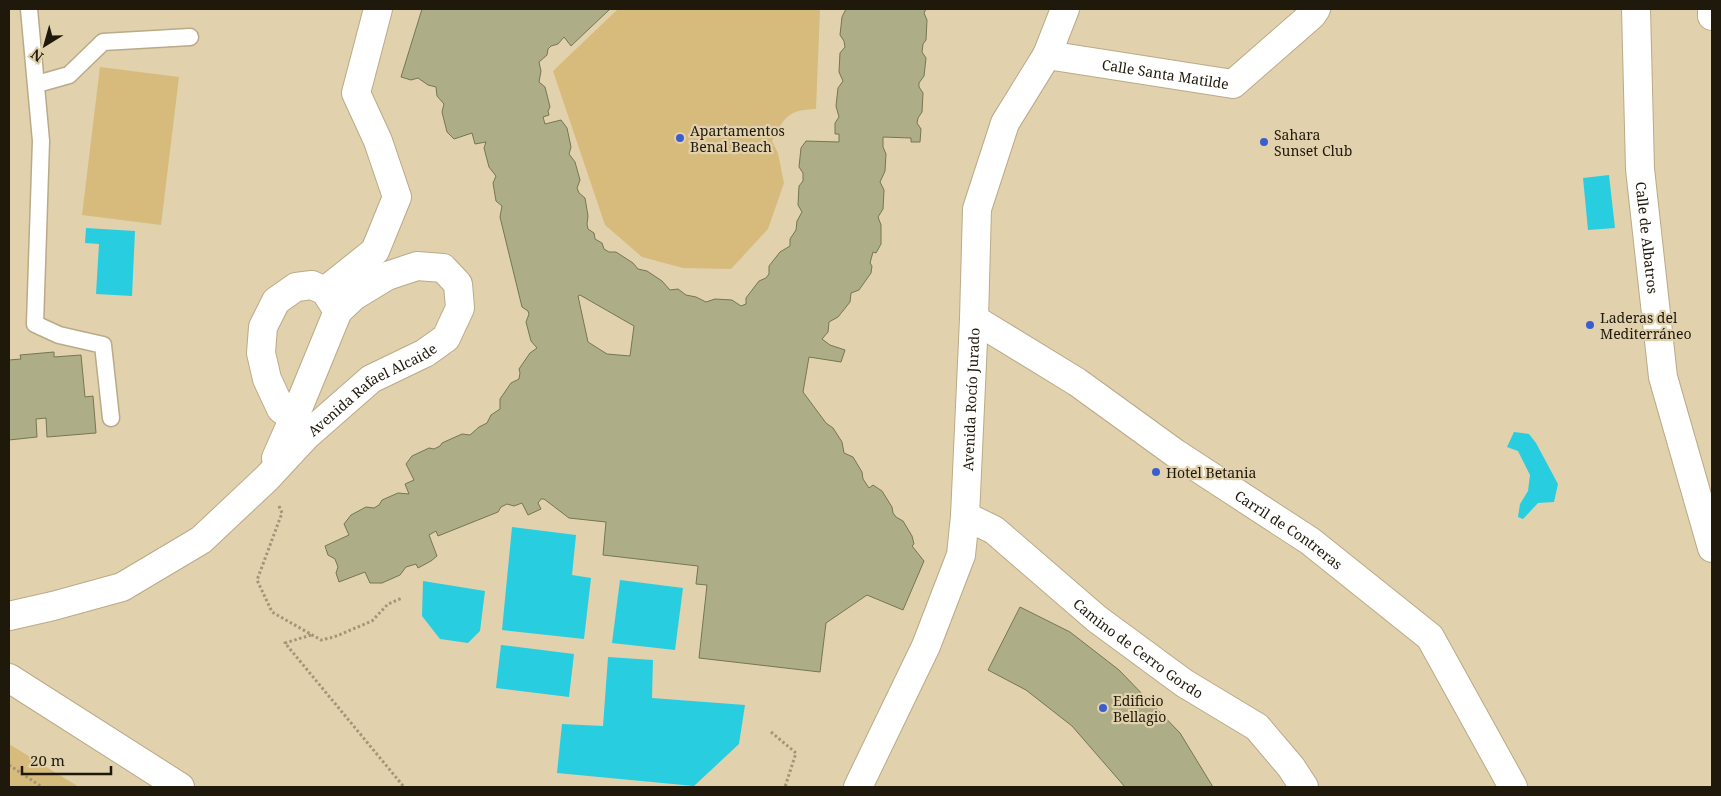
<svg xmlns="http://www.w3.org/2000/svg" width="1721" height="796" font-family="'Noto Serif',serif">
	<rect width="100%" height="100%" fill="#e1d1ad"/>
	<g fill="#d7bb7c">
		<path d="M 618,9 L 820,9 L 816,109 C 787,110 785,117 772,141 L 778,153 L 784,183 L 768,229 L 731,269 L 683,268 L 642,257 L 605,225 L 553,71 Z"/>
		<path d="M 100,67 L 179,77 L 161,225 L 82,215 Z"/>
		<path d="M 9,744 L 79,787 L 9,787 Z"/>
	</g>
	<g fill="#29cde0">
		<path d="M 1609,175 L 1615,228 L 1588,230 L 1583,178 Z"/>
		<path d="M 86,228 L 135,231 L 132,296 L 96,294 L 99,244 L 85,243 Z"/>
		<path d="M 1514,432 L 1529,434 L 1536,443 L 1558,484 L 1554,502 L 1538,503 L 1523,519 L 1518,517 L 1520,504 L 1528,491 L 1530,475 L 1518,451 L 1507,447 Z"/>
		<path d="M 512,527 L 576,535 L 572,575 L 591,578 L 584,639 L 502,630 Z"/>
		<path d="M 620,580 L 683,588 L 675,650 L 612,643 Z"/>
		<path d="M 423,581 L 485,591 L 480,631 L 468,643 L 440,639 L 422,616 Z"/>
		<path d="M 501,645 L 574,654 L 569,697 L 496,688 Z"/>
		<path d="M 608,657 L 653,660 L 652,698 L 745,705 L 739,744 L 694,786 L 557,773 L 562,724 L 603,726 Z"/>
	</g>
	<g fill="#adad87" stroke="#767652" fill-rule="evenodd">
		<path d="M 422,9 L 610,9 L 571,46 L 564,37 L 558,44 L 551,46 L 548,49 L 547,55 L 539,62 L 541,71 L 539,82 L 545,87 L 550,107 L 548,111 L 549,115 L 543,117 L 545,124 L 561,120 L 567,128 L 571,147 L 569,154 L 575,162 L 580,180 L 577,188 L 579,193 L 585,198 L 588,216 L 587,224 L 588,229 L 594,233 L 595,239 L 602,243 L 604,249 L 609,252 L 616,252 L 633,263 L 638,269 L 647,271 L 662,281 L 670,290 L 678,289 L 686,295 L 696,297 L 706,302 L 715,299 L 732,300 L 741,306 L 746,304 L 746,298 L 759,281 L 766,278 L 769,274 L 769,266 L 780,252 L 790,246 L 790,239 L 796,230 L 797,221 L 802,212 L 798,205 L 799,186 L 803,181 L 803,173 L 799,167 L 801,148 L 806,141 L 839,142 L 839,134 L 835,134 L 835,123 L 839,117 L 836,106 L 838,88 L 843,81 L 839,72 L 840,53 L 845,47 L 844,41 L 840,35 L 842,17 L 846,9 L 926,9 L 924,13 L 927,20 L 926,40 L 923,44 L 922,52 L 926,58 L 924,76 L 919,83 L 919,87 L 923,93 L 922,112 L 918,118 L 917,123 L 921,129 L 920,142 L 911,142 L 911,138 L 883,137 L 883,147 L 886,154 L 885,171 L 880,182 L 884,190 L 883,209 L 878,217 L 881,225 L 881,244 L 876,253 L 873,252 L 870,263 L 872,266 L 871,273 L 859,290 L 851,293 L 850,302 L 838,317 L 829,322 L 828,332 L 822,339 L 830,345 L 845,350 L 841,362 L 809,357 L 803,392 L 826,423 L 833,428 L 842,442 L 844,453 L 853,457 L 862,472 L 863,479 L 869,488 L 873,485 L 882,491 L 892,507 L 893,513 L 896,517 L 903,521 L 912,536 L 914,544 L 912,546 L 924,561 L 903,610 L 867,595 L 826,623 L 820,672 L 699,658 L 707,585 L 696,584 L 698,566 L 603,555 L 606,522 L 569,518 L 544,499 L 541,499 L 538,503 L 541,509 L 528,515 L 522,503 L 514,506 L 507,504 L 501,507 L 498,512 L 438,536 L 436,531 L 429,535 L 437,556 L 431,561 L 418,568 L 416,564 L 406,567 L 400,575 L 382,583 L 370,583 L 365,572 L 339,582 L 336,573 L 338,567 L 335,559 L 328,555 L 325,546 L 349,535 L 344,524 L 351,515 L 366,507 L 374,508 L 379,505 L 382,500 L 398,493 L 409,494 L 405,484 L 414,480 L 406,464 L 412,456 L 429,448 L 434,449 L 440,446 L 442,443 L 462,434 L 470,435 L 479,427 L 487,423 L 491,415 L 500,409 L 500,399 L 511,383 L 519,379 L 520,373 L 519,369 L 530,353 L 537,348 L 531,341 L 526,322 L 529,314 L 528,311 L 522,307 L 500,217 L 502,206 L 496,201 L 493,183 L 496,176 L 489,167 L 484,148 L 486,142 L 475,144 L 472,133 L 454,139 L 447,132 L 442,112 L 444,104 L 437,96 L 436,87 L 428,85 L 418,78 L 411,80 L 401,77 ZM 580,295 L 634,326 L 630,356 L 607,354 L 588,342 L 578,296 Z"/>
		<path d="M 54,352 L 54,357 L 81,355 L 85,397 L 93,396 L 96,433 L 47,437 L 46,418 L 36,419 L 37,437 L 9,440 L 9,360 L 21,359 L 20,355 Z"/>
		<path d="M 1020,607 L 1070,632 L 1119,670 L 1180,733 L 1213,787 L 1125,787 L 1072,726 L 1026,690 L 988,670 Z"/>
	</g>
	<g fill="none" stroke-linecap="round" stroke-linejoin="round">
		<defs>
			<g id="lane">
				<path d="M 29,9 L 41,141 L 35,324 L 59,335 L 103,345 L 111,418"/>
				<path d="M 37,84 L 69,75 L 103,42 L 190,37"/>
			</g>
			<g id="street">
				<path id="s1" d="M 1636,9 L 1640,169 L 1663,377 L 1712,548"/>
				<path d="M 1712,9 L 1712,16"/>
				<path id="s2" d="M 1047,55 L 1233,84 L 1312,15 L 1316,9"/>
				<path d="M 325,291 L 375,251 L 397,197 L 378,141 L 356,93 L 378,9"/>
				<path id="s3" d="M 974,319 L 1077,382 L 1175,453 L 1310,541 L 1430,637 L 1513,787"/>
				<path d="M 276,458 L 299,406 L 338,311 L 325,291 L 312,285 L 296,287 L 276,301 L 263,327 L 261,353 L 267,379 L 281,409 L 287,413 L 299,406"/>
				<path id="s4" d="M 965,516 L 994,530 L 1097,619 L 1184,683 L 1257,727 L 1291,767 L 1304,787"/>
				<path id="s5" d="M 9,616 L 53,606 L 122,587 L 201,540 L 267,478 L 306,436 L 371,379 L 425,353 L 446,338 L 460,308 L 458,284 L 443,268 L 417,266 L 387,276 L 354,296 L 338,311"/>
				<path d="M 9,678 L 180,787"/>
				<path id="s6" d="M 858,787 L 926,646 L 961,555 L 965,516 L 974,319 L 977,209 L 1005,123 L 1047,55 L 1065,9"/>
			</g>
		</defs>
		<use href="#lane" stroke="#baaa87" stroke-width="19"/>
		<use href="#street" stroke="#baaa87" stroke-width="30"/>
		<g stroke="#a29578" stroke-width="3" stroke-dasharray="2.5 2.5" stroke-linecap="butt">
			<path d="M 279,506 L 282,513 L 257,580 L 272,612 L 321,640 L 334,637 L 372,621 L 388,604 L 402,598"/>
			<path d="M 311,635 L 285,643 L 404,787"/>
			<path d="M 771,732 L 796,753 L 785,787"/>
			<path d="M 9,765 L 42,787"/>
		</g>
		<use href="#lane" stroke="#fff" stroke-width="16"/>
		<use href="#street" stroke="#fff" stroke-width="28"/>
	</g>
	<g fill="#3b5ecf" stroke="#e1d1ad" stroke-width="2">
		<circle cx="680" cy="138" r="5"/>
		<circle cx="1264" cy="142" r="5"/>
		<circle cx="1590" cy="325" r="5"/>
		<circle cx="1156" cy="472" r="5"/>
		<circle cx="1103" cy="708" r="5"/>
	</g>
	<g text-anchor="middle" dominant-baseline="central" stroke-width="4.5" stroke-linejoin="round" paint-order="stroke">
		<g font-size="14" fill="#1f190b" stroke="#e1d1ad">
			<text stroke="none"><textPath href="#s2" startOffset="120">Calle Santa Matilde</textPath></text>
			<text stroke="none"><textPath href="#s1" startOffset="229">Calle de Albatros</textPath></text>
			<text stroke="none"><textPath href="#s5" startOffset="438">Avenida Rafael Alcaide</textPath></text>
			<text stroke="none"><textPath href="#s6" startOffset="410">Avenida Rocío Jurado</textPath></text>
			<text stroke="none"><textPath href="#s3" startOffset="379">Carril de Contreras</textPath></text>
			<text stroke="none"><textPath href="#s4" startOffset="219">Camino de Cerro Gordo</textPath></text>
		</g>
		<g font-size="14" fill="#1f190b" stroke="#e1d1ad" text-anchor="start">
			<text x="690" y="130">Apartamentos<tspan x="690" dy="16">Benal Beach</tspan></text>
			<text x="1274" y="134">Sahara<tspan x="1274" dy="16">Sunset Club</tspan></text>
			<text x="1600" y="317">Laderas del<tspan x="1600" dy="16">Mediterráneo</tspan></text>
			<text x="1166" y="472">Hotel Betania</text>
			<text x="1113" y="700">Edificio<tspan x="1113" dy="16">Bellagio</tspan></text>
		</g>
	</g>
	<rect width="1721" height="796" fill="none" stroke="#1f190b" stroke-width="20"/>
	<g transform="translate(45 45) rotate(217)" stroke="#e1d1ad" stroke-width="4" paint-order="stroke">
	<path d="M0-4L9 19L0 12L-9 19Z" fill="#1f190b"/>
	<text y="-8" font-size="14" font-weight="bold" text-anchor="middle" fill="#1f190b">N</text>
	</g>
	<path d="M22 766v8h89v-8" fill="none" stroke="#1f190b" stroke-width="2.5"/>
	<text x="30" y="766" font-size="15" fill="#1f190b" stroke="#e1d1ad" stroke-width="4" paint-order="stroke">20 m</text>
</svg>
